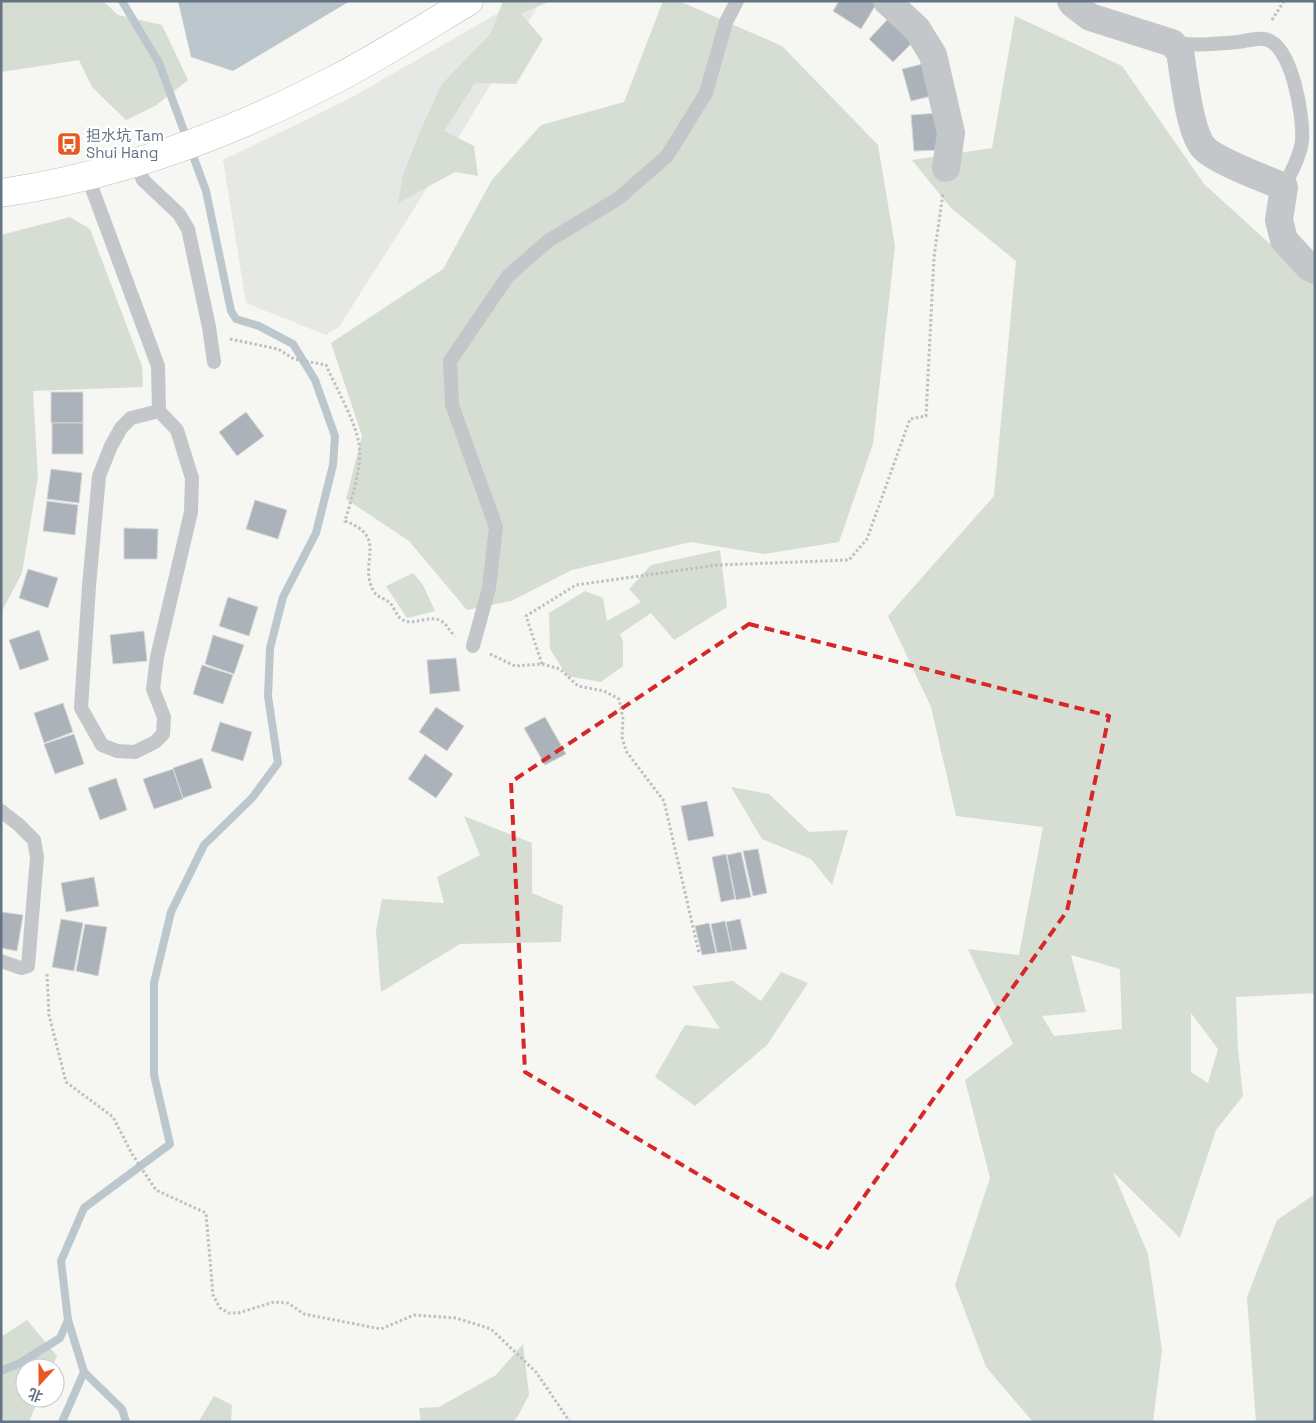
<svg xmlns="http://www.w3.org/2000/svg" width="1316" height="1423" font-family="'Space Grotesk','Noto Sans SC',sans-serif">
	<rect width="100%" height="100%" fill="#f6f6f2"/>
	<path fill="#e6e8e6" d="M 519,1 L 541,1 L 438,171 L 339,327 L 326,335 L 246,303 L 223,160 L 349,99 Z"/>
	<g fill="#d6ddd3" fill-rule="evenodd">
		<path d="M 1,1 L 103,1 L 118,15 L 162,25 L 188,80 L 155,106 L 126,120 L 92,87 L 79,60 L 1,72 Z"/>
		<path d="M 503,1 L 550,1 L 521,14 L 543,39 L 516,84 L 475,83 L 444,131 L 474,146 L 478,176 L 455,172 L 398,203 L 403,175 L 421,129 L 442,84 L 491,33 Z"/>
		<path d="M 663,1 L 679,1 L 782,46 L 878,145 L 895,246 L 873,444 L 839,542 L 764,554 L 691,542 L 572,570 L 511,601 L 467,610 L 409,541 L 346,499 L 362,436 L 331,343 L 443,269 L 492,180 L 541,125 L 624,102 Z"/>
		<path d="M 1015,16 L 1122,66 L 1204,184 L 1315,285 L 1315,993 L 1236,997 L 1238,1049 L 1243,1096 L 1216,1130 L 1180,1238 L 1113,1172 L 1148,1254 L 1162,1350 L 1153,1422 L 1033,1422 L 986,1367 L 955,1285 L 990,1178 L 965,1080 L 1013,1044 L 968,949 L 1019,955 L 1043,827 L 956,816 L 931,707 L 888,616 L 994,496 L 1016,261 L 951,208 L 912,160 L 992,148 ZM 1071,955 L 1120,969 L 1122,1029 L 1054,1036 L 1042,1016 L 1086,1012 ZM 1191,1013 L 1218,1049 L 1208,1083 L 1191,1072 Z"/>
		<path d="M 70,217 L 90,229 L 142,366 L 143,387 L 33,391 L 38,477 L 22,573 L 1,613 L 1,235 Z"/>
		<path d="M 720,550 L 727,607 L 674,640 L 651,613 L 620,634 L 623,642 L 623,666 L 601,682 L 567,676 L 550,649 L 549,613 L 585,591 L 603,598 L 607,621 L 641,602 L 629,589 L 651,565 Z"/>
		<path d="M 413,573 L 423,585 L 435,611 L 407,618 L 386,586 Z"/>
		<path d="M 731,787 L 769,794 L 809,832 L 848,830 L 832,885 L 811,859 L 762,839 Z"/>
		<path d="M 464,816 L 532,843 L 532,893 L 563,906 L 561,942 L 460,944 L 381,992 L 376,931 L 382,899 L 444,903 L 437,877 L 480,855 Z"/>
		<path d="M 781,972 L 808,983 L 767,1045 L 695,1106 L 655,1077 L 685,1025 L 720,1029 L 692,986 L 733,981 L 761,1001 Z"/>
		<path d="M 1315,1194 L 1315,1422 L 1256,1422 L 1247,1297 L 1277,1220 Z"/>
		<path d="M 27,1320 L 57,1356 L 52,1368 L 25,1368 L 25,1398 L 39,1398 L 29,1422 L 1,1422 L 1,1337 Z"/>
		<path d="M 523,1344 L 529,1395 L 518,1416 L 513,1422 L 421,1422 L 419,1408 L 439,1407 L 496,1375 Z"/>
		<path d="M 214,1396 L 232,1405 L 231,1422 L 199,1421 Z"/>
	</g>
	<path fill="#bcc7cd" d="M 178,1 L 350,1 L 233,71 L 191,57 Z"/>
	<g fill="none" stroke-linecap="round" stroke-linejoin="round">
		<g stroke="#bcc7cd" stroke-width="8">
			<path d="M 122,1 L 159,63 L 206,191 L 231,311 L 236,319 L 259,326 L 293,344 L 315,380 L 335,436 L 333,465 L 316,533 L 283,597 L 270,648 L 268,696 L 278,763 L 252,798 L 204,845 L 171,912 L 154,983 L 154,1075 L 170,1144 L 84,1208 L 61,1261 L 68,1320 L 84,1372 L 122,1409 L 126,1422"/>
			<path d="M 1,1371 L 20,1363 L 60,1338 L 68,1320"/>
			<path d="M 62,1422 L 84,1372"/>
		</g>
	</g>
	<g fill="#abb2b9" stroke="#d7d7d5">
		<path d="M 839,1 L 874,1 L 877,3 L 861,29 L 833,11 Z"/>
		<path d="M 890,17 L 914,41 L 893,62 L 869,39 Z"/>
		<path d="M 931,62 L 940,94 L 911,101 L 902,69 Z"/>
		<path d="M 939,113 L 941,150 L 914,151 L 911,115 Z"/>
		<rect x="51" y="392" width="32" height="31"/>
		<path d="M 246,412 L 264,436 L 237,456 L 219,432 Z"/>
		<rect x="52" y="423" width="31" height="31"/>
		<path d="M 51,469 L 82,473 L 79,503 L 47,499 Z"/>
		<path d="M 255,500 L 287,510 L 278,539 L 246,529 Z"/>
		<path d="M 47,501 L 78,505 L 75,535 L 43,531 Z"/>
		<path d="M 124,528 L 158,529 L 157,559 L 124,559 Z"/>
		<path d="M 28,569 L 58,578 L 48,608 L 19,598 Z"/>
		<path d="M 228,597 L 258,607 L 249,636 L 219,626 Z"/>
		<path d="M 39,630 L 49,660 L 20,670 L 9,640 Z"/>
		<path d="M 144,631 L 147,661 L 113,664 L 110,635 Z"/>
		<path d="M 213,635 L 244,645 L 234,674 L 205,664 Z"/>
		<path d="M 456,658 L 460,691 L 430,694 L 427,660 Z"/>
		<path d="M 202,665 L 233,675 L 223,704 L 193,694 Z"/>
		<path d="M 63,703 L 73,732 L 44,743 L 34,713 Z"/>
		<path d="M 436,707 L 464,726 L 447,751 L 419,732 Z"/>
		<path d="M 545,717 L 566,754 L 545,765 L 524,728 Z"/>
		<path d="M 220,722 L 252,732 L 243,761 L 211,751 Z"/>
		<path d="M 74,734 L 84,764 L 55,774 L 44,744 Z"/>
		<path d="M 425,754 L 453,774 L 436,798 L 408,779 Z"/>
		<path d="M 202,758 L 212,788 L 183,798 L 173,768 Z"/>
		<path d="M 173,769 L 183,799 L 154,809 L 143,779 Z"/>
		<path d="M 116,778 L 127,810 L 100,820 L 88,788 Z"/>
		<path d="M 707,801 L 714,836 L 688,841 L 681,806 Z"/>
		<path d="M 758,849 L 767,893 L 753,896 L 743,851 Z"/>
		<path d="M 741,852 L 751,897 L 736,900 L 727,855 Z"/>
		<path d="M 726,854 L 735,899 L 721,902 L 712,857 Z"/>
		<path d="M 94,877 L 99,906 L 66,912 L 61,883 Z"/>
		<path d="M 1,912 L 23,915 L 17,951 L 1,948 Z"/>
		<path d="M 61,919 L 83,923 L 74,971 L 52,967 Z"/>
		<path d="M 740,919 L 747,949 L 732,951 L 726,922 Z"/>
		<path d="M 725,921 L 732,951 L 717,953 L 711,924 Z"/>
		<path d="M 709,923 L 716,953 L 702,955 L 695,926 Z"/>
		<path d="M 85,924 L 107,927 L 98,976 L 76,971 Z"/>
	</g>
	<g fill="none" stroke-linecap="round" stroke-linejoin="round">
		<defs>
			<path id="secondary" d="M 1,193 C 117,176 231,134 334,80 C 380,56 424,28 469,1"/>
		</defs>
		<use href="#secondary" stroke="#b5babf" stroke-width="29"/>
		<g stroke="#bdbfc1" stroke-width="3" stroke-dasharray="2.5 2.5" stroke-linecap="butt">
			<path d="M 1272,20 L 1284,1"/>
			<path d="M 230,339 L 278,349 L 294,359 L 326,365 C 336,388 355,420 359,444 C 363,465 351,500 345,521 C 390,538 357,562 374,592 C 378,598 385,598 390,603 C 394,607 396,615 401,619 C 413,627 428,615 439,620 C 447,623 449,631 455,636"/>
			<path d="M 490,654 L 515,666 L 542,664 L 560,669 L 578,686 L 604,691 L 619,699 L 623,719 L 622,737 L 626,751 L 664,801 L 699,953"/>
			<path d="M 542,664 L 526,616 L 576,585 L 717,565 L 849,560 L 867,539 L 910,419 L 926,416 L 934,257 L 943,193"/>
			<path d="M 47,974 L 49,1015 L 66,1082 L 113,1117 L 132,1154 L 156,1190 L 206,1213 L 213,1295 L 220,1308 L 229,1313 L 238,1313 L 274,1302 L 288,1303 L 304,1314 L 381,1329 L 414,1315 L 456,1318 L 491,1329 L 536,1372 L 570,1422"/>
		</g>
		<g stroke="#c3c7ca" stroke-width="14">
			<path d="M 1173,43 C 1194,46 1216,44 1238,42 C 1246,41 1256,38 1264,39 C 1292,42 1304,118 1302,141 C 1300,157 1291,172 1284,187"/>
			<path d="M 136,161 L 143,180 L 179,214 L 188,229 L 209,327 L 214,362"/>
			<path d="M 87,175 L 158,366 L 159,411 L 177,430 L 192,478 L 191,512 L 157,657 L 153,689 L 164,717 L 163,734 L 155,742 L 135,752 L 117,751 L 102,745 L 81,708 L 89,586 L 99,476 L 111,446 L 121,428 L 131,418 L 159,411"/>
			<path d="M 473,646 L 489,588 L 496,527 L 452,405 L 450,361 L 508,276 L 548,241 L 619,198 L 667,156 L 706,93 L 726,22 L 737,1"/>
			<path d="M 1,811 L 19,825 L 34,840 L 37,857 L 28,966 L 21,968 L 1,961"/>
		</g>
		<g stroke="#c3c7ca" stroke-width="28">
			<path d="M 887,1 L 917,29 L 933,55 L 951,133 L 946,168"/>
			<path d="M 1071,1 L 1073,4 L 1090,17 L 1172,43 L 1180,52 C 1184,75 1189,132 1204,148 C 1216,161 1266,179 1284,187 L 1279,220 L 1284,240 L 1309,267 L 1315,270"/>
		</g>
		<use href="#secondary" stroke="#fff" stroke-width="28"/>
	</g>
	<path fill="none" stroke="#d62828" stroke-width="4" stroke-dasharray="10 6" stroke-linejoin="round" d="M 749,624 L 1109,716 L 1067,911 L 826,1250 L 525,1072 L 511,782 Z"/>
	<defs>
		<symbol id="bus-square" viewBox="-11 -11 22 22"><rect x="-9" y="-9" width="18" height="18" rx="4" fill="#e85920" stroke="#fff"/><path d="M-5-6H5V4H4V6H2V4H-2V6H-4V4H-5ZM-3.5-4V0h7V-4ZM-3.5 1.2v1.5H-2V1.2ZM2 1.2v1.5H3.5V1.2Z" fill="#fff"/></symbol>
	</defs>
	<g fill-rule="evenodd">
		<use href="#bus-square" x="55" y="130" width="28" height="28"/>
	</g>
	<g text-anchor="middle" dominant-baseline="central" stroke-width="5" stroke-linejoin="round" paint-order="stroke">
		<g font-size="15" fill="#647484" stroke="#fff" text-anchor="start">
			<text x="86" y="135">担水坑 Tam<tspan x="86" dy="17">Shui Hang</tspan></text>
		</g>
	</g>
	<rect width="1316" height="1423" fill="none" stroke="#647484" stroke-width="5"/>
	<g transform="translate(40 1383) rotate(201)"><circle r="24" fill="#ffffff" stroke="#c1c7ce"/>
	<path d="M0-4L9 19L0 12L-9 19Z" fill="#e85920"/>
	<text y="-8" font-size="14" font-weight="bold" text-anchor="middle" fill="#647484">北</text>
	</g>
</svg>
